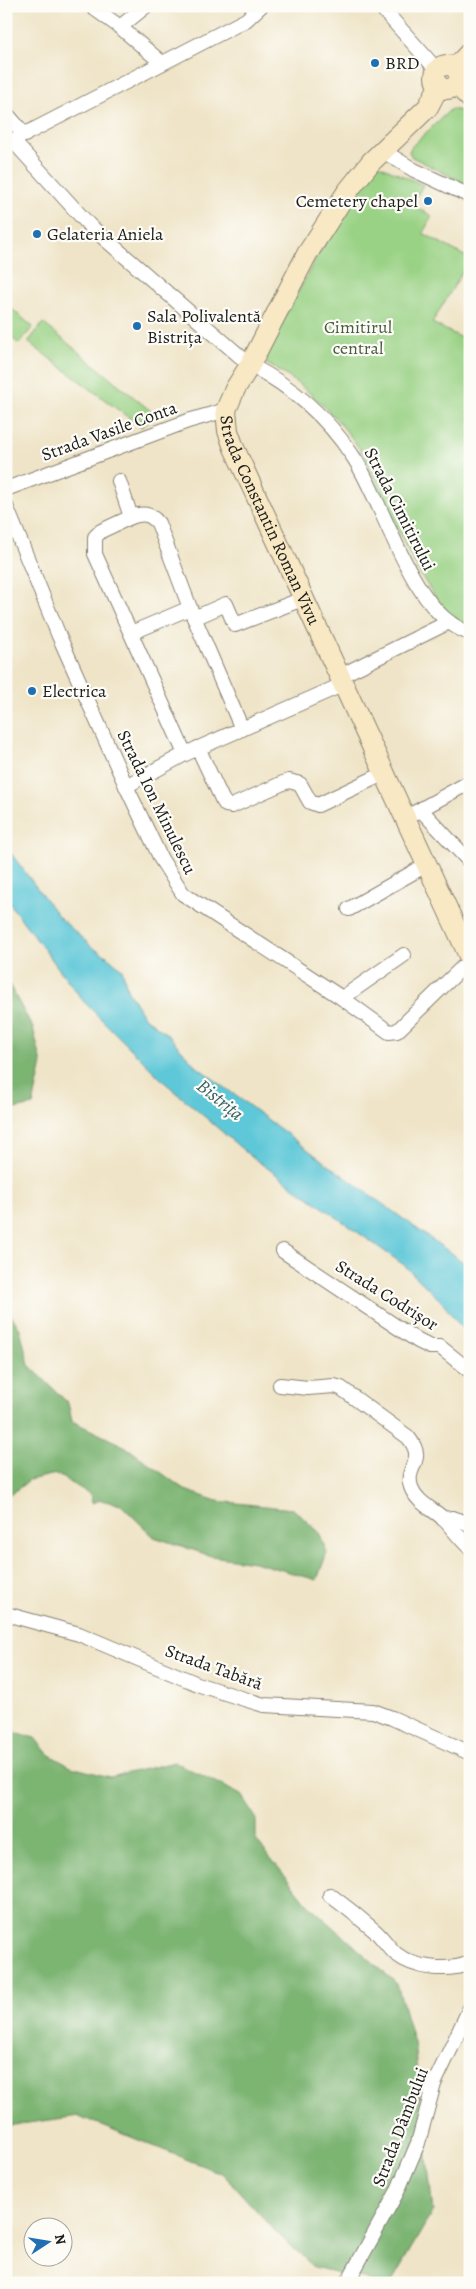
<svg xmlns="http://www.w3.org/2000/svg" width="476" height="2289" font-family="Alegreya,serif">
	<rect width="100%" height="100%" fill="#fdfcf7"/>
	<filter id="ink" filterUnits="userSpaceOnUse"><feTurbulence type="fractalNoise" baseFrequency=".02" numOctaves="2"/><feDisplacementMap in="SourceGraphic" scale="10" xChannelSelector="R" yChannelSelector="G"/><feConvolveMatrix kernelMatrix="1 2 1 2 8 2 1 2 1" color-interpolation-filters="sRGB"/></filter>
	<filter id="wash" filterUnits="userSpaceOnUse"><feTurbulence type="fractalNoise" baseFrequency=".0096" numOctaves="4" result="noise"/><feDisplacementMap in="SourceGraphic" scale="20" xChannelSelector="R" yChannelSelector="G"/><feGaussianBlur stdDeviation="1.12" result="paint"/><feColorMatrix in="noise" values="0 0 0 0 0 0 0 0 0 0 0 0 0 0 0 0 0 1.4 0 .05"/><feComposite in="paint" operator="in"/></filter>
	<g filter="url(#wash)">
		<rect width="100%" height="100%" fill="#efe4c7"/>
		<g fill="#9ad285" stroke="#5b7750">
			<path d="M 451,109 L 465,112 L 470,116 L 470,186 L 412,157 L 409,152 L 411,147 Z"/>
			<path d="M 377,164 L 423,185 L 412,205 L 432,216 L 423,233 L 470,259 L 432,323 L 470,342 L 470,625 C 423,615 385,487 359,448 C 334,412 300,380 261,361 L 316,258 Z"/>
			<path d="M 6,304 L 33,327 L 19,344 L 6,333 Z"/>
			<path d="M 43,323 L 157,416 L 141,427 L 28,342 Z"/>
		</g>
		<g fill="#7bb472" stroke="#4c6847">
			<path d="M 6,979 L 33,1028 L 42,1064 L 33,1105 L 6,1111 Z"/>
			<path d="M 6,1307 L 20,1329 L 29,1365 L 68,1403 L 72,1421 L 126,1447 L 185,1490 L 217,1501 L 293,1509 L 319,1532 L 327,1552 L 317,1580 L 254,1562 L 211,1556 L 154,1537 L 121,1505 L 101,1500 L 92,1503 L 90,1494 L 56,1474 L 29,1480 L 13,1493 L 6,1495 Z"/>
			<path d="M 6,1714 L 10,1716 L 15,1733 L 35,1738 L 48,1754 L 71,1767 L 110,1777 L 175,1762 L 241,1795 L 256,1818 L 256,1840 L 308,1904 L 397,1984 L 414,2043 L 433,2211 L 391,2283 L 379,2283 L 314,2267 L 278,2234 L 223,2174 L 79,2116 L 6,2126 Z"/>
		</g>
		<path fill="#5ec8d8" stroke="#3d727a" d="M 6,847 L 59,917 L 93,948 L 107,956 L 122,969 L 127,989 L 143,1016 L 168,1035 L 196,1066 L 323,1161 L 470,1267 L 470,1339 L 441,1301 L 404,1265 L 249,1155 L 162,1080 L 84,1002 L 6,899 Z"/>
	</g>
	<g filter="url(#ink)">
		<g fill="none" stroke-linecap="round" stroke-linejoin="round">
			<defs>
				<g id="street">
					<path d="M 91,6 L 120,27 L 162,63"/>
					<path d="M 380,6 L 437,70"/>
					<path d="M 120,27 L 146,6"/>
					<path d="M 6,113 L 25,135"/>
					<path d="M 13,141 L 89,225 L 250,365 C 291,386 326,416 352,455 C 384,500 411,616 470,633"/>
					<path d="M 6,144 L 246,20 L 261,6"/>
					<path d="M 383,151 L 414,170 L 470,196"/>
					<path d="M 119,481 L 131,517 L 101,531 L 95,537 L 95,554 L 185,754"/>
					<path d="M 6,489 L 188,421 L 226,410"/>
					<path d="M 6,506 L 59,636 L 126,786 L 161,859 L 183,894 L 342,998 L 389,1032 L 397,1031 L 470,960"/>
					<path d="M 131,517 C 142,513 150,513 158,523 L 190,608 L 242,729"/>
					<path d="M 194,618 L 226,604 L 235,625 L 305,598"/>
					<path d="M 131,633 L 190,608"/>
					<path d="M 340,676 L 449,622"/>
					<path d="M 198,748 L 222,799 L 226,805 L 232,806 L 283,783 L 289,781 L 300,784 L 310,802 L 318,805 L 385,773"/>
					<path d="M 126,786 L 185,754 L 344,684"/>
					<path d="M 421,810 L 470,862"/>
					<path d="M 405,818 L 470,782"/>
					<path d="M 349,909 L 426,865"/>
					<path d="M 342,998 L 404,955"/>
					<path d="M 283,1251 L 418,1341 L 430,1347 L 440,1347 L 470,1371"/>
					<path d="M 280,1385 L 308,1388 L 334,1386 L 341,1388 L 408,1437 C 428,1462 404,1465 411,1487 C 416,1502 433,1509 444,1519 C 453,1529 460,1539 470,1548"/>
					<path d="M 443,1519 L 453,1518 L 467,1523 L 470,1522"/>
					<path d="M 6,1614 L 79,1634 L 200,1685 L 244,1699 L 264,1705 L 373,1711 L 392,1718 L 470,1753"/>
					<path d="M 330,1895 C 345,1906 360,1918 375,1931 C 383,1938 388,1947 396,1954 C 415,1969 448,1972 470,1963"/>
					<path d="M 347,2283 L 397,2192 L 418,2143 L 434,2084 L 470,2008"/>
				</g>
				<g id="secondary">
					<circle cx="447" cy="77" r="12"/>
					<path d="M 455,68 L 470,52"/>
					<path d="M 457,85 L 470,98"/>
					<path id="s1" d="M 439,86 L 428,107 L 371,162 L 347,192 L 307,254 L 250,365 L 235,389 L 226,410 L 228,431 L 234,448 L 470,958"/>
				</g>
			</defs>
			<use href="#street" stroke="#868072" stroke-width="16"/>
			<use href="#secondary" stroke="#868072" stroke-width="22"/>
			<use href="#street" stroke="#fff" stroke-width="14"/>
			<use href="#secondary" stroke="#f8e8c3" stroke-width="20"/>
		</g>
	</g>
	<g fill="#1f6fb2" stroke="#fdfcf7" stroke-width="2">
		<circle cx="375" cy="63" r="5"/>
		<circle cx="428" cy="201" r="5"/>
		<circle cx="37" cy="234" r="5"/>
		<circle cx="137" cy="326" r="5"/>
		<circle cx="32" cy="691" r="5"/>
	</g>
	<g text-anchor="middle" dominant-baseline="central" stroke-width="4.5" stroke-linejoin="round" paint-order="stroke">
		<g font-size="18" fill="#1c1c1c" stroke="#fdfcf7" text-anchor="start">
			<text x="385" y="63">BRD</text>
			<text x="418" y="201" text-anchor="end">Cemetery chapel</text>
			<text x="47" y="234">Gelateria Aniela</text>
			<text x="147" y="316">Sala Polivalentă<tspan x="147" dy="21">Bistrița</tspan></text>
			<text x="42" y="691">Electrica</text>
		</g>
		<g font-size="18" fill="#485c41" stroke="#fdfcf7">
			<text x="358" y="327">Cimitirul<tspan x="358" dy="21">central</tspan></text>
		</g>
		<g font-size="18" fill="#1c1c1c" stroke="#fdfcf7">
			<text transform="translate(109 431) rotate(-20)">Strada Vasile Conta</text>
			<text transform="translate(400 509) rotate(63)">Strada Cimitirului</text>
			<text stroke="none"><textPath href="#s1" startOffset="510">Strada Constantin Roman Vivu</textPath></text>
			<text transform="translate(157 802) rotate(64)">Strada Ion Minulescu</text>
			<text transform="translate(387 1295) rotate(32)">Strada Codrișor</text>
			<text transform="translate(214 1667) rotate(20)">Strada Tabără</text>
			<text transform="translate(400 2127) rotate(-69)">Strada Dâmbului</text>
		</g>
		<g font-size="19" font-style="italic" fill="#366167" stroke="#fdfcf7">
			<text transform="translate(220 1100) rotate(39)">Bistrița</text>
		</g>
	</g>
	<rect width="476" height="2289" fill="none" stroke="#fdfcf7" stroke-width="25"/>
	<g transform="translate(48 2242) rotate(78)"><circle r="24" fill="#fdfcf7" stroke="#a3a29f"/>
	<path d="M0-4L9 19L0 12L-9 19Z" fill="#1f6fb2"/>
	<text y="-8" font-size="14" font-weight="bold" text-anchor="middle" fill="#1c1c1c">N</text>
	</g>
</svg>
